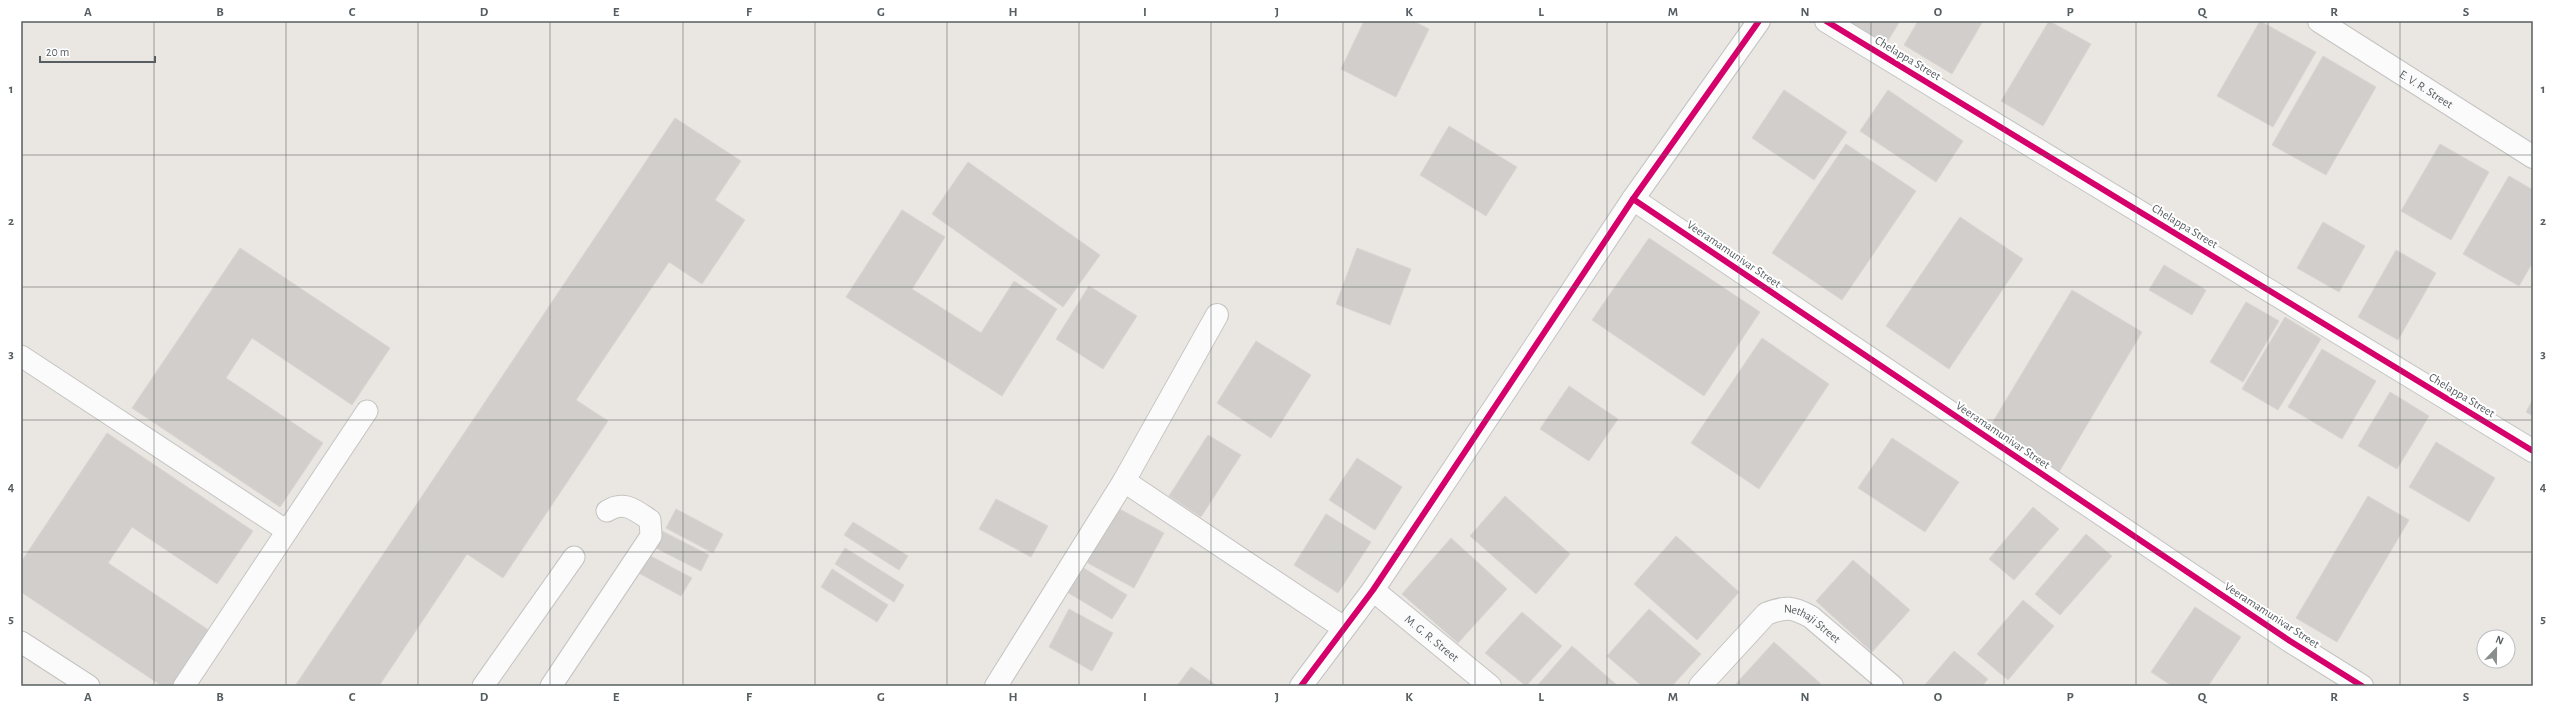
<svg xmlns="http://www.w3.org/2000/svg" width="2554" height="707" font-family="'Alegreya Sans',sans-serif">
	<rect width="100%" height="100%" fill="#eae6e2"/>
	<g fill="#d1cecc" stroke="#d9d5d1">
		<path d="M 1364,21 L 1413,21 L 1429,29 L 1396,97 L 1341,69 Z"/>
		<path d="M 1846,21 L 1900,21 L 1886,44 Z"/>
		<path d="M 1918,21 L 1983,21 L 1952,74 L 1904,45 Z"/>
		<path d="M 2049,21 L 2091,44 L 2043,126 L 2001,101 Z"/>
		<path d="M 2260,21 L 2316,52 L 2273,127 L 2217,96 Z"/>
		<path d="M 2323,56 L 2376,87 L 2326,175 L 2272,145 Z"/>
		<path d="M 1784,90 L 1847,132 L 1814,180 L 1752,138 Z"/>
		<path d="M 1888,90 L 1963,141 L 1936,182 L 1860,131 Z"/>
		<path d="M 675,118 L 741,161 L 715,200 L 745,220 L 702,284 L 669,262 L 576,400 L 608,421 L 503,578 L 467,554 L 379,686 L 295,686 Z"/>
		<path d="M 1449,126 L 1517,167 L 1486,216 L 1420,175 Z"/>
		<path d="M 1846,144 L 1916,191 L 1842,300 L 1772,253 Z"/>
		<path d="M 2440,144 L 2489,172 L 2451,240 L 2401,211 Z"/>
		<path d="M 968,162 L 1100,255 L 1063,307 L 932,214 Z"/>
		<path d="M 2509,176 L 2533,190 L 2533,262 L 2519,286 L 2463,254 Z"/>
		<path d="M 902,210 L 945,237 L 912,289 L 981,333 L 1014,281 L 1057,309 L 1002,396 L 846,297 Z"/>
		<path d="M 1960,217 L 2023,259 L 1949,369 L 1886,326 Z"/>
		<path d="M 2323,222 L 2365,246 L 2339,292 L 2297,268 Z"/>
		<path d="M 1649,238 L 1760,312 L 1704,396 L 1592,320 Z"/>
		<path d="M 240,248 L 390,348 L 352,405 L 252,338 L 226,378 L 323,443 L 280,507 L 132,408 Z"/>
		<path d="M 1357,248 L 1411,269 L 1390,325 L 1336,304 Z"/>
		<path d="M 2396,250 L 2436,273 L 2398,340 L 2358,317 Z"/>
		<path d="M 2164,265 L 2206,290 L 2192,315 L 2149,290 Z"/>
		<path d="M 1089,286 L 1137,316 L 1103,369 L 1056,339 Z"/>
		<path d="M 2072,290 L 2142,332 L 2059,472 L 1988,430 Z"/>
		<path d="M 2246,302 L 2279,321 L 2243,382 L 2210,362 Z"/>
		<path d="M 2285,317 L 2321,339 L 2278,410 L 2242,389 Z"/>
		<path d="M 1762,338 L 1829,384 L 1759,489 L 1691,443 Z"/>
		<path d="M 1256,341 L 1311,375 L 1271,438 L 1217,403 Z"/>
		<path d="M 2322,349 L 2376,381 L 2342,439 L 2288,407 Z"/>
		<path d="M 1569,386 L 1618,419 L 1589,461 L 1540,429 Z"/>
		<path d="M 2390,392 L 2429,416 L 2397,469 L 2358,446 Z"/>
		<path d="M 2533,399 L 2533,416 L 2526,412 Z"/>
		<path d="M 107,433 L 253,531 L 217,584 L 132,527 L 108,563 L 210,631 L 173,686 L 162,686 L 21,592 L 21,562 Z"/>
		<path d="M 1208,435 L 1241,455 L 1201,517 L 1169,496 Z"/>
		<path d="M 1892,438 L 1959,482 L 1925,532 L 1858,488 Z"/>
		<path d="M 2436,442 L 2495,478 L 2469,522 L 2409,487 Z"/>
		<path d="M 1357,458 L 1402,487 L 1375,530 L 1329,500 Z"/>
		<path d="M 1505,496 L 1570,554 L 1536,594 L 1470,536 Z"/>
		<path d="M 2368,496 L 2409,520 L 2337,642 L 2296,618 Z"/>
		<path d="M 996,499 L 1048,526 L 1031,557 L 979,529 Z"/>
		<path d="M 1116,507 L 1164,533 L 1134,588 L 1086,562 Z"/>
		<path d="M 2033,507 L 2059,529 L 2014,580 L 1989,559 Z"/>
		<path d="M 676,509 L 723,534 L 713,553 L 666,528 Z"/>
		<path d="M 1326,514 L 1371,542 L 1338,593 L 1294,565 Z"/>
		<path d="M 853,522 L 908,556 L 899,570 L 844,535 Z"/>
		<path d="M 660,530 L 709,555 L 701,571 L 652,546 Z"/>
		<path d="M 2086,534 L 2112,556 L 2060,615 L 2035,594 Z"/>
		<path d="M 1676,536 L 1739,592 L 1697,640 L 1634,584 Z"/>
		<path d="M 1451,538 L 1507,589 L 1458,643 L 1402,594 Z"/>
		<path d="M 845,548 L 904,585 L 894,602 L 835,564 Z"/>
		<path d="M 643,552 L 692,578 L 681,596 L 633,570 Z"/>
		<path d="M 1853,560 L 1910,610 L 1872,652 L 1816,601 Z"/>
		<path d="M 1082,567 L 1127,595 L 1112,619 L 1067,592 Z"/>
		<path d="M 832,569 L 888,605 L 877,622 L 821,587 Z"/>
		<path d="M 2023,600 L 2054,626 L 2008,680 L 1977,654 Z"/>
		<path d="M 2195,607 L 2241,637 L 2208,686 L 2172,686 L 2151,672 Z"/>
		<path d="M 1069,609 L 1113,633 L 1092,671 L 1049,647 Z"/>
		<path d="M 1649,609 L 1701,654 L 1672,686 L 1642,686 L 1607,656 Z"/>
		<path d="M 1522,612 L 1562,646 L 1526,686 L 1485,653 Z"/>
		<path d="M 1774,642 L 1821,684 L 1819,686 L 1734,686 Z"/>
		<path d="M 1572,646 L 1618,686 L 1537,686 Z"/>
		<path d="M 1954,651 L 1988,679 L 1982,686 L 1924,686 Z"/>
		<path d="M 1191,667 L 1217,686 L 1177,686 Z"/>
	</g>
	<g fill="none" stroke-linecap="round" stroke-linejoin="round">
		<defs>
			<g id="service">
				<path d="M 21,356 L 287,531"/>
				<path d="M 21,642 L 89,686"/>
				<path d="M 184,686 L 367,411"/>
				<path d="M 483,686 L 574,557"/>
				<path d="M 551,686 L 651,536 L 650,520 C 635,510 624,500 607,511"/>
			</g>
			<g id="minor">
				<path d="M 1826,21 L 2533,451"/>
				<path id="s1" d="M 2319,21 L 2533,157"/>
				<path d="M 1633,199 L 2290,641 L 2362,686"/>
				<path d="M 1124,481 L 1217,315"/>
				<path id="s2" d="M 1373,590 L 1490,686"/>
				<path d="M 996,686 L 1124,481 L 1344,628"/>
				<path id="s3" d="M 1700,686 L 1766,614 C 1786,606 1793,607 1811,617 L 1892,686"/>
			</g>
			<path id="tertiary" d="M 1301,686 L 1373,590 L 1633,199 L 1759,21"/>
		</defs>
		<use href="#service" stroke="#c4c4c3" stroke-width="23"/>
		<use href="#minor" stroke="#c4c4c3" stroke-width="24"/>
		<use href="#tertiary" stroke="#c4c4c3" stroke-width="24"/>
		<use href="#service" stroke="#fcfbfb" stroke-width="21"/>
		<use href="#minor" stroke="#fcfbfb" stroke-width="22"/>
		<use href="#tertiary" stroke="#fcfbfb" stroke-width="22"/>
		<defs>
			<g id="cycleway">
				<path d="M 1826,21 L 2533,451"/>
				<path d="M 1633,199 L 2290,641 L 2362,686"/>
				<path d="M 1301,686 L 1373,590 L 1633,199 L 1759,21"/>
			</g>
		</defs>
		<use href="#cycleway" stroke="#fff" stroke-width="8"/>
		<use href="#cycleway" stroke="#d6006c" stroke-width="6"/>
	</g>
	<path fill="none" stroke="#575e61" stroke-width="1" stroke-opacity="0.55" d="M 154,21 L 154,686M 286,21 L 286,686M 418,21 L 418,686M 550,21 L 550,686M 683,21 L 683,686M 815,21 L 815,686M 947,21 L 947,686M 1079,21 L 1079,686M 1211,21 L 1211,686M 1343,21 L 1343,686M 1475,21 L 1475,686M 1607,21 L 1607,686M 1739,21 L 1739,686M 1871,21 L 1871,686M 2004,21 L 2004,686M 2136,21 L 2136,686M 2268,21 L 2268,686M 2400,21 L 2400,686M 21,155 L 2533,155M 21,287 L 2533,287M 21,420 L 2533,420M 21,552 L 2533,552"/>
	<g text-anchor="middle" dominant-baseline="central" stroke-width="4" stroke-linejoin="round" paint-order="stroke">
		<g font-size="12" fill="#575e61" stroke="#fff">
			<text transform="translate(1908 58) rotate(31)">Chelappa Street</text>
			<text stroke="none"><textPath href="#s1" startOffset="127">E. V. R. Street</textPath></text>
			<text transform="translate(2185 226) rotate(31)">Chelappa Street</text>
			<text transform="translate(1734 254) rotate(34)">Veeramamunivar Street</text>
			<text transform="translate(2462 395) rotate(31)">Chelappa Street</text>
			<text transform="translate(2003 435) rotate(34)">Veeramamunivar Street</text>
			<text transform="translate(2272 615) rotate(33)">Veeramamunivar Street</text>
			<text stroke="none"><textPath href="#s3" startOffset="149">Nethaji Street</textPath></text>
			<text stroke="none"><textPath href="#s2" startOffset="76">M. G. R. Street</textPath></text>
		</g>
	</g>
	<rect width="2554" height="707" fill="none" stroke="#ffffff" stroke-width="44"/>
	<g transform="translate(2496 649) rotate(22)"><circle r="19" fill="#ffffff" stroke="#bcbfc0"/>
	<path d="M0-3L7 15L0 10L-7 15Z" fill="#8a8e8e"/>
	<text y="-6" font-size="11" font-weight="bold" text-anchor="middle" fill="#575e61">N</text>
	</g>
	<path d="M40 56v6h115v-6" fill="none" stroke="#575e61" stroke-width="2"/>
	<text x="46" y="56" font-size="12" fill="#575e61" stroke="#ffffff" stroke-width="3" paint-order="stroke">20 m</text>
	<rect x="22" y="22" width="2510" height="663" fill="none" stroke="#575e61" stroke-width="1.5"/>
	<g font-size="13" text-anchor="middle" font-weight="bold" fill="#575e61">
		<text x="88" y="16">A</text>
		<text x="220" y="16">B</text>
		<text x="352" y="16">C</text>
		<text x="484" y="16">D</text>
		<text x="616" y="16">E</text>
		<text x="749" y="16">F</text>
		<text x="881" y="16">G</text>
		<text x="1013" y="16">H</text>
		<text x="1145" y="16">I</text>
		<text x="1277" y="16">J</text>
		<text x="1409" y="16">K</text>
		<text x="1541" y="16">L</text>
		<text x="1673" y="16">M</text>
		<text x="1805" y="16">N</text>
		<text x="1938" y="16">O</text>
		<text x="2070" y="16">P</text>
		<text x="2202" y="16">Q</text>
		<text x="2334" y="16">R</text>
		<text x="2466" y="16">S</text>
		<text x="11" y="93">1</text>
		<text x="2543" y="93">1</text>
		<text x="11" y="225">2</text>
		<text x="2543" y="225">2</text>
		<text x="11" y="358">3</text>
		<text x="2543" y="358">3</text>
		<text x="11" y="491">4</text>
		<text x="2543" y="491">4</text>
		<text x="11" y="623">5</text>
		<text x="2543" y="623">5</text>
		<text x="88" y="701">A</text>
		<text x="220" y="701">B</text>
		<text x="352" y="701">C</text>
		<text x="484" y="701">D</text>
		<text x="616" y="701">E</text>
		<text x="749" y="701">F</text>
		<text x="881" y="701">G</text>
		<text x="1013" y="701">H</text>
		<text x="1145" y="701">I</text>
		<text x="1277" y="701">J</text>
		<text x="1409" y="701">K</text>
		<text x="1541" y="701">L</text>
		<text x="1673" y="701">M</text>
		<text x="1805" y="701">N</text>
		<text x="1938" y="701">O</text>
		<text x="2070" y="701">P</text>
		<text x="2202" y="701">Q</text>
		<text x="2334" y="701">R</text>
		<text x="2466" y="701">S</text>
	</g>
</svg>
